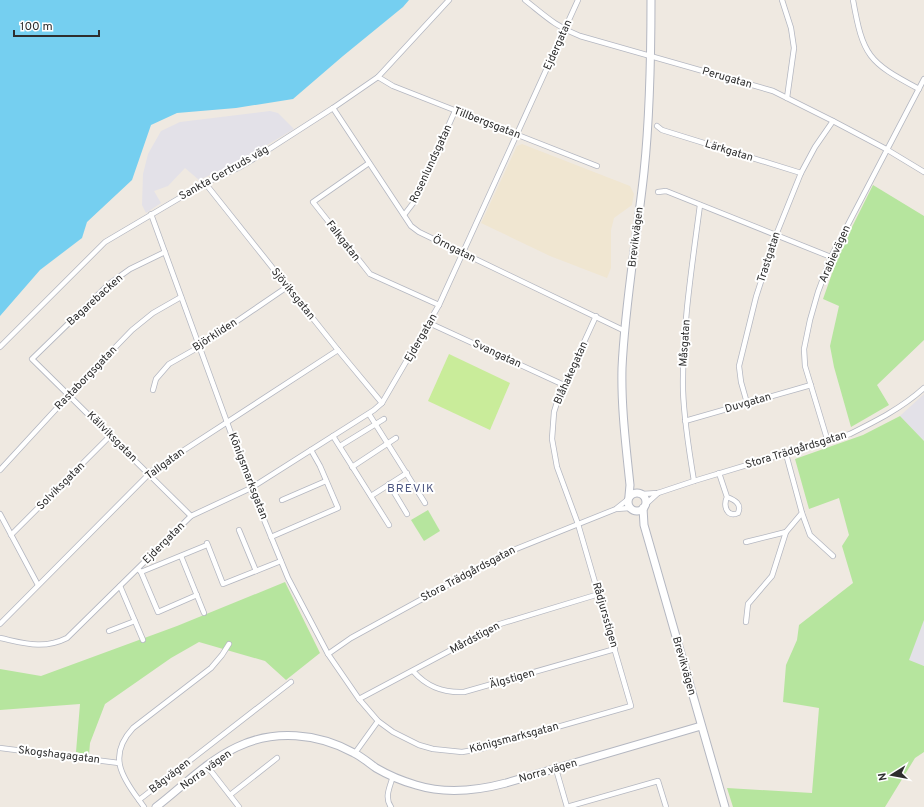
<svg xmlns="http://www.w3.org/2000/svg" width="924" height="807" font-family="Overpass,sans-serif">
	<rect width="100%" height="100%" fill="#efe9e1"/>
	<g fill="#e3e1e8">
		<path d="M 270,111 L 278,113 L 294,129 L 237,163 L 199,180 L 185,168 L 168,186 L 154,191 L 161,203 L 146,213 L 142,205 L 143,174 L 148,154 L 161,131 L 180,122 Z"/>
		<path d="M 924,394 L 924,441 L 900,416 Z"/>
		<path d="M 924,620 L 924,666 L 908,660 Z"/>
	</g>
	<path fill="#f0e6d1" d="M 522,144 L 630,186 L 634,194 L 632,205 L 614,218 L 611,230 L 611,268 L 607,278 L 550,256 L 481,223 L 517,146 Z"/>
	<g fill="#b6e59e">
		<path d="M 873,185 L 924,216 L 924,340 L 877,385 L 889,405 L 851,427 L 834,367 L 830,346 L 839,306 L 823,299 L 840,251 Z"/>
		<path d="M 900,416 L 924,441 L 924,620 L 909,660 L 924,666 L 924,752 L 915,758 L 885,807 L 733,807 L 727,788 L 812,793 L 819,708 L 783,702 L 786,665 L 797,640 L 799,625 L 853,583 L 842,546 L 849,535 L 839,498 L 809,509 L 795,459 L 863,435 Z"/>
		<path d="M 428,510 L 440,531 L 424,541 L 411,520 Z"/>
		<path d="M 285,582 L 320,653 L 286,680 L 265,661 L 199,642 L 171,658 L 105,704 L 90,743 L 89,755 L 76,752 L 80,704 L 0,710 L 0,669 L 41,676 L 177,626 Z"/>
	</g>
	<path fill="#c9ec9a" d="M 449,354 L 510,383 L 490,430 L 428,401 Z"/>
	<path fill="#75cff0" d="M 0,0 L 409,0 L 403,7 L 343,56 L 293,99 L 236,108 L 177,113 L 151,125 L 132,180 L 87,222 L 82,238 L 40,270 L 0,316 Z"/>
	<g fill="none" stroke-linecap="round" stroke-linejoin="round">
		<defs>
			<g id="street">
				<path d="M 525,0 C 544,15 556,27 580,36 L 773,91 L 833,121 L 886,149 L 924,172"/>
				<path d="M 782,0 L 791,28 L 794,48 L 787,98"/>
				<path d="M 853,0 C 863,56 868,62 919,89"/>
				<path d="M 378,77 L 393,86 L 597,166"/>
				<path d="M 333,108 L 411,226 L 419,232 L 625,331"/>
				<path d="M 657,126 L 662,130 L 801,173"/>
				<path d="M 369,163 L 313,202 L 370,274 L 439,305"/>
				<path d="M 205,183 L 338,350 L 382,403"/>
				<path d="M 658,192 L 666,191 L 831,257"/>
				<path d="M 151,214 L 251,488 L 288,578 L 328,654 L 359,699 L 378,721 L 393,732 L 419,745 L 433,749 L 462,752 L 480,749 L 631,706 L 578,524 L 557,467 L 552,439 L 554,412 L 558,399 L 596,316"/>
				<path d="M 404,215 L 414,202 L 455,111"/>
				<path d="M 165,252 L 130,269 L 109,284 L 32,359 L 191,516"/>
				<path d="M 429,323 L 564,385"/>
				<path d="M 0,347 L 105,242 L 205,183 L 240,167 L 260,155 L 333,108 L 378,77 L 449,0"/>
				<path d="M 153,390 L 156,379 L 169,364 L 199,347 L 287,287"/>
				<path d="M 747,403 L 741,382 L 739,366 L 756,297 L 776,235 L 801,173 L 815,147 L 833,121"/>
				<path d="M 369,414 L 425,503"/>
				<path d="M 685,421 L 811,385"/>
				<path d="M 333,436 L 389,525"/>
				<path d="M 828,442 L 805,366 L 804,349 L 810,320 L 818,292 L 831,257 L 924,79"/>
				<path d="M 340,446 L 384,419"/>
				<path d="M 352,467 L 396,438"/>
				<path d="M 0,470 L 69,395 L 132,330 L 153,313 L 181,297"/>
				<path d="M 719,473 L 727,497 C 723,506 727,518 738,513 C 742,504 735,500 727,497"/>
				<path d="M 694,481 C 689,451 684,421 683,390 C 682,329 692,266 700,205"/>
				<path d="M 389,484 L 407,514"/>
				<path d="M 642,494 L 658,493 L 694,481 L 850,434 C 876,421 902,408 924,388"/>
				<path d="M 371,496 L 407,473"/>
				<path d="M 282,500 L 326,481"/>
				<path d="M 646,504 L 658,493"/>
				<path d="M 617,508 L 627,500"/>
				<path d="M 802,513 L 810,535 L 833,556"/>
				<path d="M 0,514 L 38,585"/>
				<path d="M 239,530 L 256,571"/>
				<path d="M 11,535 L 110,436"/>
				<path d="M 271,537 L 338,508 L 320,466 L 311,450"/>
				<path d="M 746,542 L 786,532"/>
				<path d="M 207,543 L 223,584 L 281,561"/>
				<path d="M 181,556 L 204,613"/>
				<path d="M 138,569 L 141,572 L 158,612 L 197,595"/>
				<path d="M 141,572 L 207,545"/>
				<path d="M 120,586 L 143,640"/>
				<path d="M 746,622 L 748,604 L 772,576 L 786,532 L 802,513 L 786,454"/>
				<path d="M 0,624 L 152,471 L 338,350"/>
				<path d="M 109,631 L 135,621"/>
				<path d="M 0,638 C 24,643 43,650 67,638 L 191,516 L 251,488 L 374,410 L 382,403 L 439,305 L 578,0"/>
				<path d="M 229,644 L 222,655 L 211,668 L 133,728 C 108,755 121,776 139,800 L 291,682"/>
				<path d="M 328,654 L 351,638 L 506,553 L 616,509 L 630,508"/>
				<path d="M 413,671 C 427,687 443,693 464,692 L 615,649"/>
				<path d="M 359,699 L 500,624 L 599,594"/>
				<path d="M 0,748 L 119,763"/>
				<path d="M 355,753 L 378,721"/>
				<path d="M 207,766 L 239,807"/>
				<path d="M 556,769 L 567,807"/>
				<path d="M 230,795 L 277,758"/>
				<path d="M 139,800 L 144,807"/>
				<path d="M 391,807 C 384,797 390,787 393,776"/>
				<path d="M 567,807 L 658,781 L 666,807"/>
			</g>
			<g id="secondary">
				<circle cx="637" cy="502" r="9"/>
				<path d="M 629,496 L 630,485 C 626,446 621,407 622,368 C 625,302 637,237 644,172 C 650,115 651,57 651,0"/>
				<path d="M 643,508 L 644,525 L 725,807"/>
				<path d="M 156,807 C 182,787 207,761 237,747 C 274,729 318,733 354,753 C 362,757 369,763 376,768 C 388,775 402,781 416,785 C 445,794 476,791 506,783 L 701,726"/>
			</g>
		</defs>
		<use href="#street" stroke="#b4b7c1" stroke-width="6"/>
		<use href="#secondary" stroke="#b4b7c1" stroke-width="9"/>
		<use href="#street" stroke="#fff" stroke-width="4.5"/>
		<use href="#secondary" stroke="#fff" stroke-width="7"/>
	</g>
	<g text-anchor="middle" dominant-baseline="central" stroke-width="4" stroke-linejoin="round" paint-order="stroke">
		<g font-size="11" fill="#2e2e2e" stroke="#fff">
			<text transform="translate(558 45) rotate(-66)">Ejdergatan</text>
			<text transform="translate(727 78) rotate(16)">Perugatan</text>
			<text transform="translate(487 123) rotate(21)">Tillbergsgatan</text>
			<text transform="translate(729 151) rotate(17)">Lärkgatan</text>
			<text transform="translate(431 164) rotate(-65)">Rosenlundsgatan</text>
			<text transform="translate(224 173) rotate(-29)">Sankta Gertruds väg</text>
			<text transform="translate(636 237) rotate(-83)">Brevikvägen</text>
			<text transform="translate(343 241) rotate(52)">Falkgatan</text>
			<text transform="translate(454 249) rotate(26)">Örngatan</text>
			<text transform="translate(835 254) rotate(-66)">Arabievägen</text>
			<text transform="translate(769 257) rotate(-72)">Trastgatan</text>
			<text transform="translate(293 294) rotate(51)">Sjöviksgatan</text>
			<text transform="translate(95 300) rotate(-42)">Bagarebacken</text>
			<text transform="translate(215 335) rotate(-33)">Björkliden</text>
			<text transform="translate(421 338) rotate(-60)">Ejdergatan</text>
			<text transform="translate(685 343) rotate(-86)">Måsgatan</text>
			<text transform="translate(497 354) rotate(25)">Svangatan</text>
			<text transform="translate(571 373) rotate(-66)">Blåhakegatan</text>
			<text transform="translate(86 378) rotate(-46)">Rastaborgsgatan</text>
			<text transform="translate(748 403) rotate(-16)">Duvgatan</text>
			<text transform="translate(112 437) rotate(45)">Källviksgatan</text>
			<text transform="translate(796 450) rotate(-17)">Stora Trädgårdsgatan</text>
			<text transform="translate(165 464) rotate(-36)">Tallgatan</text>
			<text transform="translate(248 476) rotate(69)">Königsmarksgatan</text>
			<text transform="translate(61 486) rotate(-45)">Solviksgatan</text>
			<text transform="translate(164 543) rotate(-45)">Ejdergatan</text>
			<text transform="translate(468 574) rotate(-28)">Stora Trädgårdsgatan</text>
			<text transform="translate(605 615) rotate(74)">Rådjursstigen</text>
			<text transform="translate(475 638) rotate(-28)">Mårdstigen</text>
			<text transform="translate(684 666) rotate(74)">Brevikvägen</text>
			<text transform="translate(512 679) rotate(-16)">Älgstigen</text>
			<text transform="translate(514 738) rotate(-15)">Königsmarksgatan</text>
			<text transform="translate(59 755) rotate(7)">Skogshagagatan</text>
			<text transform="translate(206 770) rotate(-36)">Norra vägen</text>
			<text transform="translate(548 771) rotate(-16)">Norra vägen</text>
			<text transform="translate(170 776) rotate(-38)">Bågvägen</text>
		</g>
		<g font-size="12" letter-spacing="1" fill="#4d5680" stroke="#fff">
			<text x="411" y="489">BREVIK</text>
		</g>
	</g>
	<g transform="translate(892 775) rotate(259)" stroke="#ffffff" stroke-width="3" paint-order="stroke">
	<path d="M0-3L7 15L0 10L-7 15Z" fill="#2e2e2e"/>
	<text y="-6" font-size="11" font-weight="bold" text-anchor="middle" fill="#2e2e2e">N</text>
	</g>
	<path d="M14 30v6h85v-6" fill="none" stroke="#2e2e2e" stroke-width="2"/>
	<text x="20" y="30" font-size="12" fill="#2e2e2e" stroke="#ffffff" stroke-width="3" paint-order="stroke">100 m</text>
</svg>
